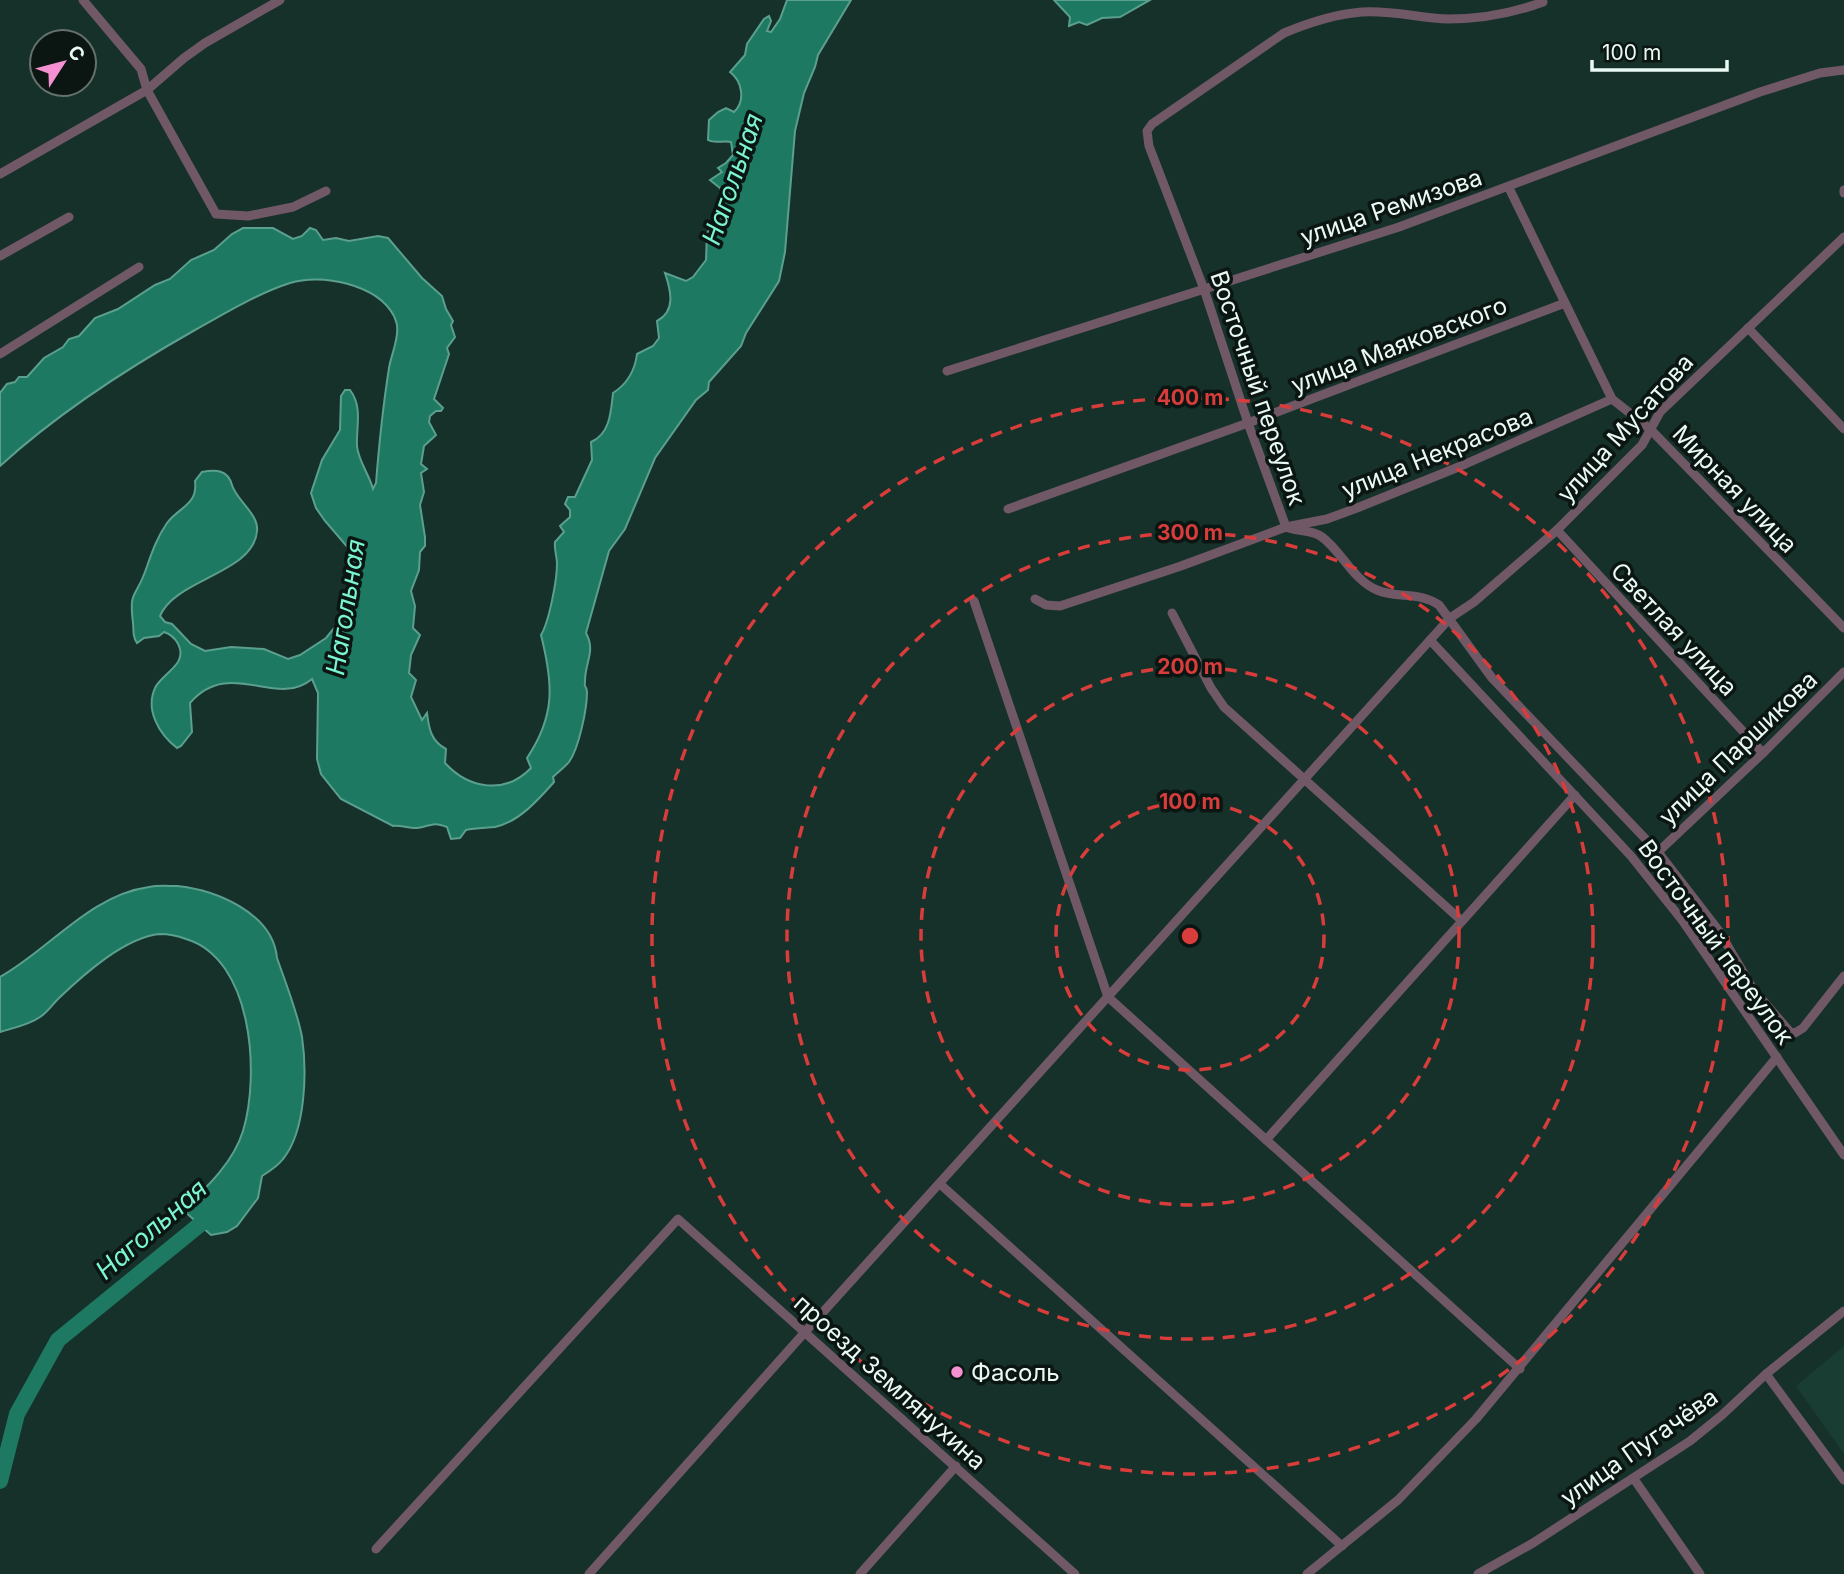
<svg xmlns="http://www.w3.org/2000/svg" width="1844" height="1574" font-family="Inter,sans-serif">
	<rect width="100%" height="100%" fill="#163129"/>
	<path fill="#193d33" d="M 1844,1346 L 1844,1454 L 1796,1386 Z"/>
	<g fill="#1e7963" stroke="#5b9f8e" stroke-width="2">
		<path d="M 787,0 L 851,0 L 818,55 L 815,67 L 804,93 L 795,131 L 785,252 L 779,281 L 746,333 L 741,346 L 709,382 L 708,390 L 696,400 L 655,458 L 625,529 L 609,551 L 586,633 C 596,651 585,662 585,681 C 584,690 586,683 587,692 C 587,709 579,748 569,762 C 565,767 558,772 553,777 L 554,782 C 539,799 519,822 495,827 C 485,828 475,828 466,830 L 460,838 L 451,839 L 447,827 C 432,821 431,826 417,828 C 410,829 402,825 393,826 L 341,799 L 321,774 L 317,759 L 318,693 L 312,679 C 276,709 230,657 190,703 L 192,732 L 181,746 L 177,748 C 159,734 144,709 156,686 C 162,677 172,671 178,662 C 185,650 176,636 164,632 L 159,636 L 144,638 L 137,643 C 132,636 134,631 133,623 C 129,590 135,599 145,572 C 151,555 156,539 167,523 C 179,507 198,505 195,481 L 202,472 C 216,469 228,470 232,485 C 236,500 259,514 257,531 C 254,573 175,579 160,616 L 165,622 L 172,624 L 191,644 L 205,651 L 231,647 L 264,649 L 288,659 L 300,655 L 326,638 L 349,610 L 352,597 L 355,570 L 350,550 L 325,521 L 316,508 L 311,493 L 322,460 L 340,430 L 341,396 L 345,390 L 350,390 C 363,407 356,427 357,446 C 358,460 369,474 373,489 L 376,483 C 379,445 383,406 389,368 C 391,355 399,339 397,326 C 397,323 395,319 394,316 C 377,284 321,273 290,283 C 256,294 226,313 195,330 C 126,369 59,412 0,466 L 0,393 L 7,384 L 15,382 L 19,377 L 27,377 L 44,358 L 63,347 L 69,339 L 79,336 L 95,318 L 118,309 L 155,285 L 170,279 L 191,260 L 214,250 L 232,234 L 243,228 L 273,228 L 293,239 L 302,236 L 310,228 L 316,230 L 323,240 L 336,238 L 349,241 L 378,236 L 388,238 L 422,278 L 442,296 L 446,309 L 453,321 L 451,325 L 455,337 L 447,348 L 449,354 L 434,399 L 443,408 L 441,411 L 436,411 L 430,416 L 429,422 L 436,435 L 424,446 L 421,464 L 427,469 L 421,473 L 424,492 L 420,505 L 425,537 L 425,546 L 420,552 L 419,570 L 411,591 L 415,606 L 413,628 L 420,635 L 411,655 L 409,673 L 416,680 L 411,697 L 422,720 L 427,713 C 429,729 431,741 446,749 L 445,763 C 469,789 505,795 531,768 L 527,758 C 556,715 553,683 541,635 C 549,622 557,580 557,564 C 557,557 554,549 555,542 L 564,532 L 560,526 L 570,517 L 570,510 L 565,504 L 568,497 L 575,497 L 592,460 L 591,442 C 610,434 611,412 613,393 C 627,384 635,370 637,354 L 653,346 L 659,338 L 657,321 C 676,311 671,291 665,273 L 686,281 L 693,277 L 706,260 L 707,233 L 720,218 L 724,210 L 723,197 L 720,188 L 710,180 L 722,172 L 718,168 L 726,163 L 733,155 L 731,142 C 723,140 715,144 708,140 L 709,120 L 718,112 L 726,108 L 734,112 C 746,101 742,81 730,72 L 745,55 L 747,44 L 764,19 L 769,16 L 771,21 L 767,31 L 771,32 L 780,19 Z"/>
		<path d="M 1054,0 L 1150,0 L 1120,17 L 1102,18 L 1087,25 L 1079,22 L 1069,26 L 1070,17 Z"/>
		<path d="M 177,886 C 216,890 273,913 277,958 C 285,981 298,1014 302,1037 C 307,1071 306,1131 283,1159 C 278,1166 270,1171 262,1176 L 258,1198 L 237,1226 L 227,1232 L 211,1235 L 183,1210 C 207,1187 233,1163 243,1131 C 260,1075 253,959 186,939 C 178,936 168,934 160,934 C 125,937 83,975 58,999 C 52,1005 47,1013 40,1017 C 29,1025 13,1028 0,1032 L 0,977 C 50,949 90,895 149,887 C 158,885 168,886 177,886 Z"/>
	</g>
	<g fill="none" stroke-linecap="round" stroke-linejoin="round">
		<path stroke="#1e7963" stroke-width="16" d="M 0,1481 L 17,1414 L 58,1340 L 214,1213"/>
		<g stroke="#715867" stroke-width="9">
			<path d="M 83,0 L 141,69 L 147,90 L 216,214 L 248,216 L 293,207 L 326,191"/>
			<path d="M 1543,2 C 1513,13 1480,19 1448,19 C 1420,18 1391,10 1362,12 C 1336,14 1308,23 1284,33 L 1152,124 L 1147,131 L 1149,146 L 1204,289 L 1248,423 L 1286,527 C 1298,532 1311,529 1322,537 C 1342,552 1353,580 1377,590 C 1398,599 1419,591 1439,605 L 1492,678 L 1658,852 L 1719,931 L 1753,989 L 1790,1032 L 1795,1033 L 1803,1028 L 1844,976"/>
			<path d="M 0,174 L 147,90 L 184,58 L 205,43 L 280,0"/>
			<path d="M 1509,188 L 1612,399 L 1650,429 L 1844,628"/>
			<path d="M 1844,190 L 1844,193"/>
			<path d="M 0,256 L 69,217"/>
			<path d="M 1748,328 L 1844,429"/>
			<path d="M 0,354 L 139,267"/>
			<path d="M 947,371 L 1399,227 L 1760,92 L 1820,73 L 1844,70"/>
			<path d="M 1008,509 L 1248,423 L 1565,303"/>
			<path d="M 1557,530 L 1763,753"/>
			<path d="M 1035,599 L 1046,605 L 1060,606 L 1181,566 L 1286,527 L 1327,519 L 1357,508 L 1461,466 L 1612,399"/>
			<path d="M 974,601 L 1108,997 L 1520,1369"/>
			<path d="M 1172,613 L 1211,688 L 1224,707 L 1462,921"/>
			<path d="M 1430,640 L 1631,856 L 1682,920 L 1844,1155"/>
			<path d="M 1658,852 L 1763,753 L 1844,672"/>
			<path d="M 1266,1140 L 1575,795"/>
			<path d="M 940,1184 L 1342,1546"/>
			<path d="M 1766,1374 L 1844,1480"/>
			<path d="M 1634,1479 L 1700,1574"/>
			<path d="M 376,1549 L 678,1219 L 1075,1574"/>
			<path d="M 589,1574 L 805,1332 L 1450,618 L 1474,602 L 1557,530 L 1642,445 L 1660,412 L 1844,237"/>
			<path d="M 860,1574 L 956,1466"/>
			<path d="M 1307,1574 L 1398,1500 L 1476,1419 L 1777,1057"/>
			<path d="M 1478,1574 L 1533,1543 L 1690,1441 L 1722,1415 L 1766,1374 L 1844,1311"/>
		</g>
	</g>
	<g fill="none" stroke="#d83d3c" stroke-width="3.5" stroke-dasharray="12 9">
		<circle cx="1190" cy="936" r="134"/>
		<circle cx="1190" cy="936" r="269"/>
		<circle cx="1190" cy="936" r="403"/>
		<circle cx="1190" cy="936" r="538"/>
	</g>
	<circle fill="#f591d2" stroke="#0b1613" stroke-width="2.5" cx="957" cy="1372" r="7"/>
	<g text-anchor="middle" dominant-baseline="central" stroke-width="7" stroke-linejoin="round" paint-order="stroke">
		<g font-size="24" fill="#e9f9f3" stroke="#0b1613">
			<text transform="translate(1391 207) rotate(-19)">улица Ремизова</text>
			<text transform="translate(1399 345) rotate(-21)">улица Маяковского</text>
			<text transform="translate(1258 388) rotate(71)">Восточный переулок</text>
			<text transform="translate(1625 428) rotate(-48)">улица Мусатова</text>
			<text transform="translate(1437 453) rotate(-22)">улица Некрасова</text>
			<text transform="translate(1735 489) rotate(46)">Мирная улица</text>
			<text transform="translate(1674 629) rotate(47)">Светлая улица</text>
			<text transform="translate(1738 748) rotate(-44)">улица Паршикова</text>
			<text transform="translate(1716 942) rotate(54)">Восточный переулок</text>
			<text transform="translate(890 1382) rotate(42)">проезд Землянухина</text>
			<text transform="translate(1639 1447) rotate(-35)">улица Пугачёва</text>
		</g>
		<g font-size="24" fill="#e9f9f3" stroke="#0b1613" text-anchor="start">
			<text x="971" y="1372">Фасоль</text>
		</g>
		<g font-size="26" font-style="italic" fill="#7bf4d1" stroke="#0b1613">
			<text transform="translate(732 179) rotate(-71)">Нагольная</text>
			<text transform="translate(345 607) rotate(-81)">Нагольная</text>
			<text transform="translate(151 1229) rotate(-41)">Нагольная</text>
		</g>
	</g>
	<circle cx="1190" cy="936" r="10" fill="#d83d3c" stroke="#0b1613" stroke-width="3.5"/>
	<g font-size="21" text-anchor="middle" font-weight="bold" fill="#d83d3c" stroke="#0b1613" stroke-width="7" stroke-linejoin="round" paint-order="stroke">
		<text x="1190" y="405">400 m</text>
		<text x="1190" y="540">300 m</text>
		<text x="1190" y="674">200 m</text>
		<text x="1190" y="809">100 m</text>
	</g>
	<g transform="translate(63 63) rotate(54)"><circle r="33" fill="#0b1613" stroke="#64716d" stroke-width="2"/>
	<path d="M0-5L12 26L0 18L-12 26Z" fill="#f591d2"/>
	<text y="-10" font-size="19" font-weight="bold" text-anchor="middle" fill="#e9f9f3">С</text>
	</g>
	<path d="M1592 60v10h135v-10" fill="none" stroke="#e9f9f3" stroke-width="3.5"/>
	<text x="1602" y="60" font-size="21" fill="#e9f9f3" stroke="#0b1613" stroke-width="5" paint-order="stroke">100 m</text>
</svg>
